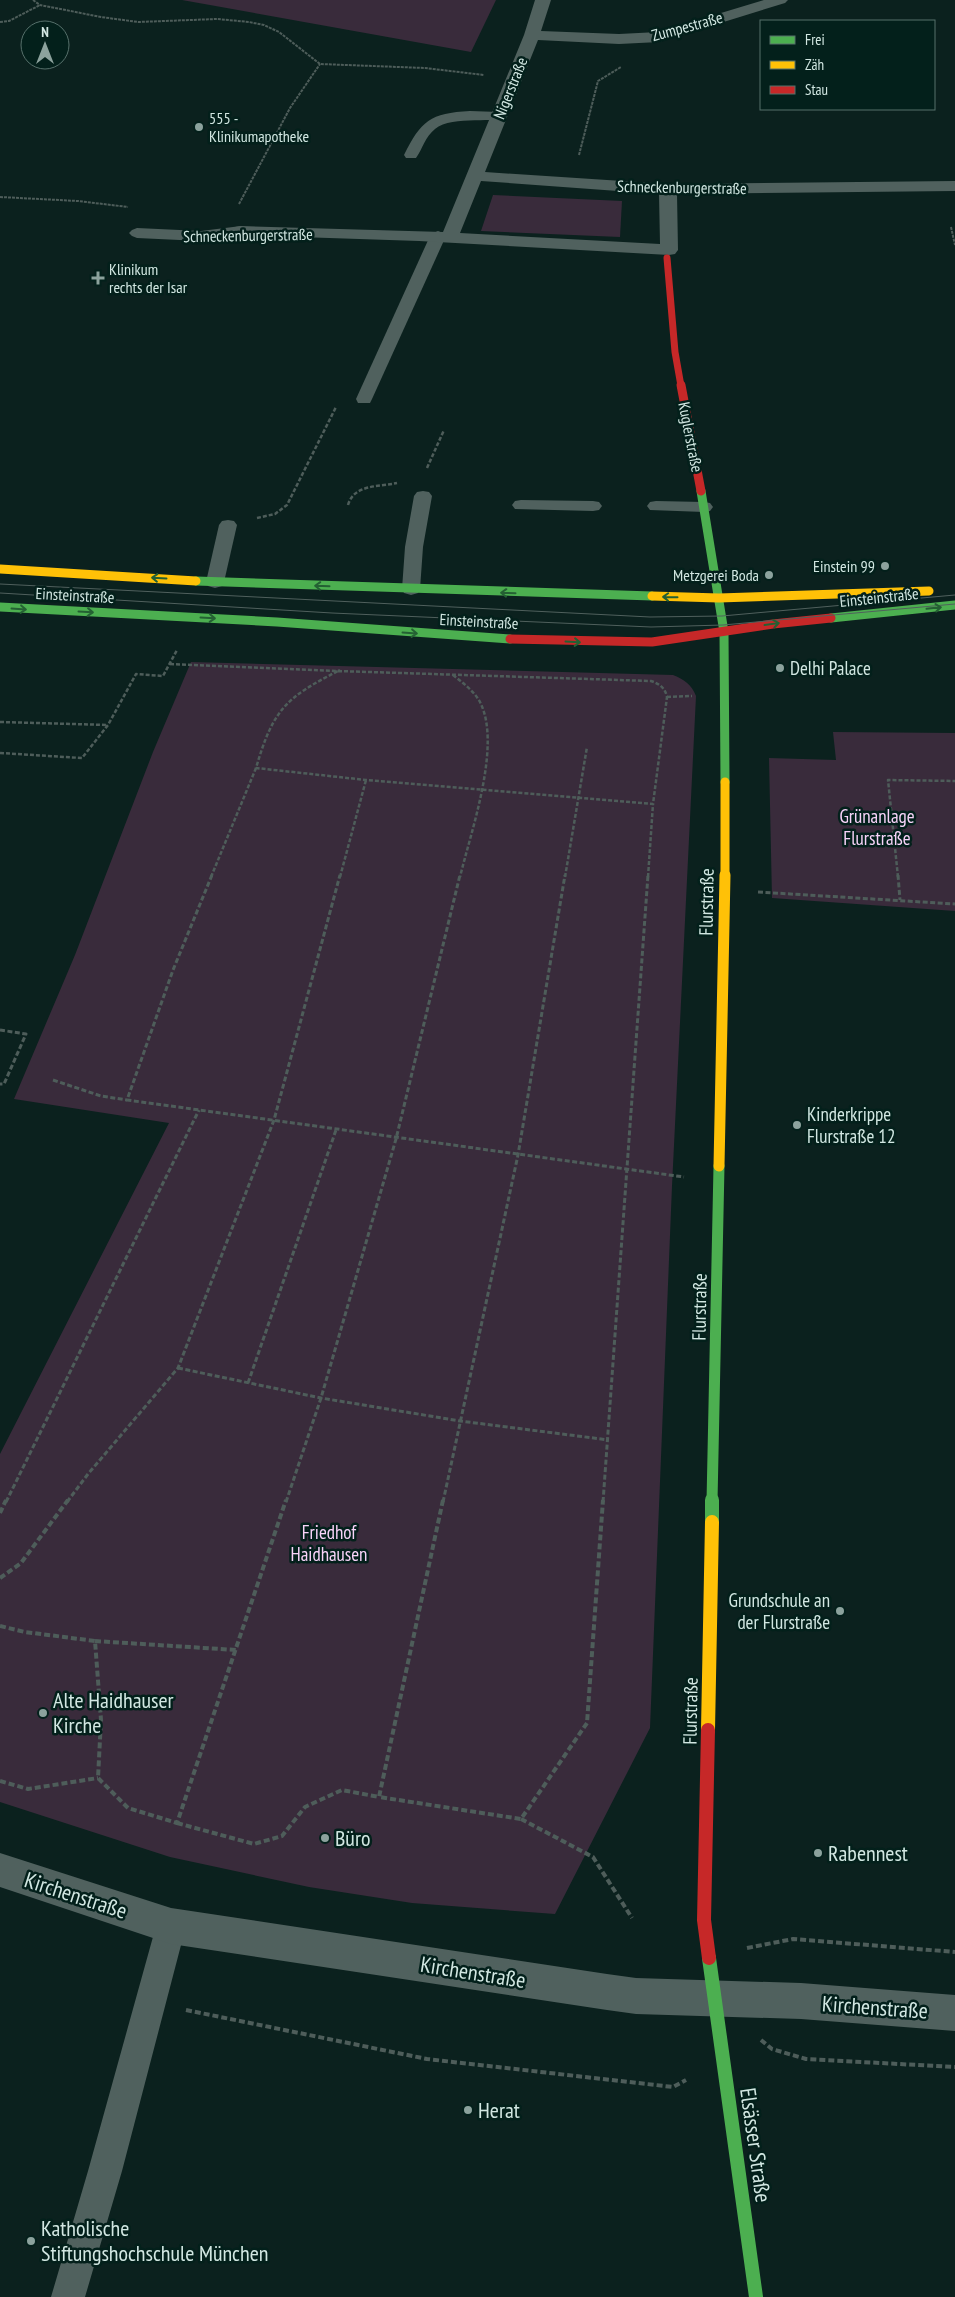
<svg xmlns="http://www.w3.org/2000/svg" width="955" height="2297" font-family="'PT Sans Narrow',sans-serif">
	<rect width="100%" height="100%" fill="#0b211e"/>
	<g fill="#392b3b">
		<path d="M 182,0 L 496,0 L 471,52 Z"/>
		<path d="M 493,195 L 622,201 L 620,237 L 481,231 Z"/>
		<path d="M 191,662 L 673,675 C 685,680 691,684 696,696 L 672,1186 L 650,1728 L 555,1914 L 412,1903 L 309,1887 L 170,1857 L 0,1802 L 0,1454 L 169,1123 L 14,1099 L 75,955 L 153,752 Z"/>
		<path d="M 833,732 L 955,733 L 955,911 L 772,898 L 769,758 L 836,760 Z"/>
	</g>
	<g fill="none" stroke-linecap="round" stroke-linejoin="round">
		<g stroke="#4e5d5a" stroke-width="2" stroke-dasharray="3 1" stroke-linecap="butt">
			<path d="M 33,0 L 40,5 L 101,17 L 138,22 L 217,19 L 249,22 L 264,25 L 279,32 L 320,64 L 425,68 L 484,75"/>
			<path d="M 0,22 L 9,21 L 40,5"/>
			<path d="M 579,155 L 598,81 L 621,67"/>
			<path d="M 0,197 L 78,201 L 128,207"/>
			<path d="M 239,204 L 290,108 L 320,64"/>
			<path d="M 951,227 L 955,245"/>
		</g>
		<g stroke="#4e5d5a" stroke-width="2.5" stroke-dasharray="4 2" stroke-linecap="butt">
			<path d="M 427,468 L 444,430"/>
			<path d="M 348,505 C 354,484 379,487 397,483"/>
			<path d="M 257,518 L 275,514 L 287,505 L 336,407"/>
			<path d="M 170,664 L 338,671"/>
			<path d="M 338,671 L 651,681 C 660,684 665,688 667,697 L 653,804 L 366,780 L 256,768 C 273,710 285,698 338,671 Z"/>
			<path d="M 338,671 L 340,670"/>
			<path d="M 453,675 C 463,683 474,691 480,702 C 502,745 471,831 460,877"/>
			<path d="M 667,697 L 692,696"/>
			<path d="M 0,722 L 108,725"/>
			<path d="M 0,753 L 82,758 L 108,725 L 136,674 L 163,676 L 177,650"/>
			<path d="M 211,877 L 256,768"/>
			<path d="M 340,877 L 366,780"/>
			<path d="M 565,877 L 587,747"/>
			<path d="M 648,877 L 653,804"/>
			<path d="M 898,877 L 888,780 L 955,781"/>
		</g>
		<g stroke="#4e5d5a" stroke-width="3" stroke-dasharray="5 2.5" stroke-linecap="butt">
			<path d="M 212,875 L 173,970 L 127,1100 L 684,1177"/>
			<path d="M 898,875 L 900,900"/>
			<path d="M 758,892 L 955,904"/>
			<path d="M 0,1030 L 26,1034 L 4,1084 L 0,1084"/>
			<path d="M 53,1080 L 101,1096 L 127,1100"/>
			<path d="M 178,1368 L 321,1398 L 460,1421 L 609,1440"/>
			<path d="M 248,1383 L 336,1130"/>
			<path d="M 6,1502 L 199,1110"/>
			<path d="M 67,1502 L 88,1474 L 178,1368 L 274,1120 L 340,875"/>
			<path d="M 286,1502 L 321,1398 L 396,1139 L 460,875"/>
			<path d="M 443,1502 L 518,1155 L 565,875"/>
			<path d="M 603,1502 L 648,875"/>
		</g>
		<g stroke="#4e5d5a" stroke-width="4" stroke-dasharray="6 3" stroke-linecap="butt">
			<path d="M 443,1500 L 379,1797 L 521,1819 L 587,1723 L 603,1500"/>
			<path d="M 0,1513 L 6,1500"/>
			<path d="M 0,1578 L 21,1563 L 68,1500"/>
			<path d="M 0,1626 L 25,1632 L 95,1641 L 101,1720 L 98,1778 L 128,1808 L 177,1823 L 286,1500"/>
			<path d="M 95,1641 L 236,1650"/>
			<path d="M 0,1781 L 28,1789 L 98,1778"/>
			<path d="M 521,1819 L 593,1857 L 632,1918"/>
			<path d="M 177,1823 L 254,1844 L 282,1836 L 305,1807 L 342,1790 L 379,1797"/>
			<path d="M 747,1948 L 793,1939 L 955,1952"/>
			<path d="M 186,2010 L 427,2059 L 673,2087 L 686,2080"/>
			<path d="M 761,2040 L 772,2049 L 806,2059 L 955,2067"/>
		</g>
		<g fill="#50615e" fill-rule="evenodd">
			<path d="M 470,111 L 499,112 L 506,116 C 499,125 453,114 435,129 C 425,137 423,148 416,158 L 406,158 L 404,155 C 421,121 430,113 470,111 Z"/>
			<path d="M 241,226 L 246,228 L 249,231 L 246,234 L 201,241 L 137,238 L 132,236 L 129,233 L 132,230 L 137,228 L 201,231 Z"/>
			<path d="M 438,231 L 443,233 L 446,236 L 372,399 L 370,403 L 358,403 L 356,399 L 430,236 L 433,233 Z"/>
			<path d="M 423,491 L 429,492 L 432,496 L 423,547 L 420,589 L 418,593 L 411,595 L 404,593 L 402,589 L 405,547 L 414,496 L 417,492 Z"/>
			<path d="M 521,500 L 593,501 L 599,502 L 602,506 L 599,510 L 593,511 L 515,509 L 512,505 L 515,501 Z"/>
			<path d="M 656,501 L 704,502 L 710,503 L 713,507 L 710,511 L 704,512 L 650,510 L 647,506 L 650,502 Z"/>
			<path d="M 228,520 L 234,521 L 237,525 L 224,582 L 222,586 L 215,588 L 208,586 L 206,582 L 219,525 L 222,521 Z"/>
			<path d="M 171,1911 L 182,1915 L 186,1926 L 122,2171 L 85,2297 L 51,2297 L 88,2171 L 156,1926 L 160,1915 Z"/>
		</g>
		<g fill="#50615e" fill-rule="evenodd">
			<path d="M 535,0 L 551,0 L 541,31 L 619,34 L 658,32 L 764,0 L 788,0 L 785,3 L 659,42 L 619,44 L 538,40 L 485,172 L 668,184 L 955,181 L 955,191 L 677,194 L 678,250 L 675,254 L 669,255 L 419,241 L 235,235 L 232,231 L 235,227 L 241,226 L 443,232 L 524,35 ZM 481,181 L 659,194 L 660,244 L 460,233 Z"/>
			<path d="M 0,1853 L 171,1908 L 607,1974 L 636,1978 L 801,1983 L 955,1995 L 955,2031 L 801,2019 L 636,2014 L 607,2010 L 171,1944 L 0,1887 Z"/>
		</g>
		<g stroke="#4caf50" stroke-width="9">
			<path d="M 701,491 L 724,632 L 725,782"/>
			<path d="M 196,581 L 652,596"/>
			<path d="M 0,607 L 277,622 L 510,639"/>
			<path d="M 831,618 L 955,605"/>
		</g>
		<path stroke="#4caf50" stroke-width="11" d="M 712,1502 L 719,1166"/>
		<g stroke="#4caf50" stroke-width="14">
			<path d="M 712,1522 L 712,1500"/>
			<path d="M 709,1958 L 756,2297"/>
		</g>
		<g stroke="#ffc107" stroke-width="9">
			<path d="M 0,569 L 196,581"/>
			<path d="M 652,596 L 719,598 L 929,591"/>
			<path d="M 725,782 L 725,877"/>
		</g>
		<path stroke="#ffc107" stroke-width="11" d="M 719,1166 L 725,875"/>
		<path stroke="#ffc107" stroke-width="14" d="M 708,1730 L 712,1522"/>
		<path stroke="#c62828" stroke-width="7" d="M 667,258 L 675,352 L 681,386"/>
		<g stroke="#c62828" stroke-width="9">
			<path d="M 681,385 L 701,491"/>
			<path d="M 510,639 L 652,642 L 773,624 L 831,618"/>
		</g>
		<path stroke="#c62828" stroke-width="14" d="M 708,1730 L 704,1920 L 709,1958"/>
		<g stroke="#50605d" stroke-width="1">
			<path d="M 0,584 L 650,617 L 722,616 L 955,595"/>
			<path d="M 0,593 L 332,613 L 651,627 L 723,625 L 955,604"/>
		</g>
	</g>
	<defs><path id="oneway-shaft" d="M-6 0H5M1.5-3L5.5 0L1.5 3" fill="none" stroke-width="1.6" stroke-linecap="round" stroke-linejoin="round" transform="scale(1.25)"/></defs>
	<g stroke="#246033">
		<use href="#oneway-shaft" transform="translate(159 578) rotate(-177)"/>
		<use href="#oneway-shaft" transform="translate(322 586) rotate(-178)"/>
		<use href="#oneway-shaft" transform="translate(508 593) rotate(-178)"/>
		<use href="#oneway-shaft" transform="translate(670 597) rotate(-179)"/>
		<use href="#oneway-shaft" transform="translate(934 608) rotate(-6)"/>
		<use href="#oneway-shaft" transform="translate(19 609) rotate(4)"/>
		<use href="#oneway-shaft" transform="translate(86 612) rotate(3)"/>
		<use href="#oneway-shaft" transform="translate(208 618) rotate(3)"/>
		<use href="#oneway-shaft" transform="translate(772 624) rotate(-8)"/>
		<use href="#oneway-shaft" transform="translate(410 633) rotate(4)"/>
		<use href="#oneway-shaft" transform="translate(573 642) rotate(3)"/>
	</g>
	<g fill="#8ca29d" stroke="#03201b" stroke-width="2">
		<circle cx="199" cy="127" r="5"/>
		<path d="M95.5 270.5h5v5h5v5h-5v5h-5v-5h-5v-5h5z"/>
		<circle cx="885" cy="566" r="5"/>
		<circle cx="769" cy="575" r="5"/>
		<circle cx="780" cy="668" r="5"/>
		<circle cx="797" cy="1125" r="5"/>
		<circle cx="840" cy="1611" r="5"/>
		<circle cx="43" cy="1713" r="5"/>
		<circle cx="325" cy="1838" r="5"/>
		<circle cx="818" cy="1853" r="5"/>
		<circle cx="468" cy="2110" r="5"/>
		<circle cx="31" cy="2241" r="5"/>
	</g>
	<g text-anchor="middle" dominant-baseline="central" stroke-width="5" stroke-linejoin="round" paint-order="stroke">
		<g font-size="16" fill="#d2e7e2" stroke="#03201b">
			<text transform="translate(687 26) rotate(-15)">Zumpestraße</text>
			<text transform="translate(510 88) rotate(-68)">Nigerstraße</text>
			<text transform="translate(682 187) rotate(1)">Schneckenburgerstraße</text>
			<text transform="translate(248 235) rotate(-1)">Schneckenburgerstraße</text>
			<text transform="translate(691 437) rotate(79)">Kuglerstraße</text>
			<text transform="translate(75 595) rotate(3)">Einsteinstraße</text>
			<text transform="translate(879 597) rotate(-6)">Einsteinstraße</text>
			<text transform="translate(479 621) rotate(3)">Einsteinstraße</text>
		</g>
		<g font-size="16" fill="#d2e7e2" stroke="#03201b" text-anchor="start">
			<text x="209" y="118">555 -<tspan x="209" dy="18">Klinikumapotheke</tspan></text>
			<text x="109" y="269">Klinikum<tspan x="109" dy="18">rechts der Isar</tspan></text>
			<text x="875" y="566" text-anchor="end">Einstein 99</text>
			<text x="759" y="575" text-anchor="end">Metzgerei Boda</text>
		</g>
		<g font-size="19" fill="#d2e7e2" stroke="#03201b" text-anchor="start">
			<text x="790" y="668">Delhi Palace</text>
			<text x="807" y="1114">Kinderkrippe<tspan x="807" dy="22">Flurstraße 12</tspan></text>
			<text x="830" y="1600" text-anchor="end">Grundschule an<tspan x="830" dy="22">der Flurstraße</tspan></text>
		</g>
		<g font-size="19" fill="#f8d3f9" stroke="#03201b">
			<text x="877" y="816">Grünanlage<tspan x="877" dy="22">Flurstraße</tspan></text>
			<text x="329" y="1532">Friedhof<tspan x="329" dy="22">Haidhausen</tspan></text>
		</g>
		<g font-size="19" fill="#d2e7e2" stroke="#03201b">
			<text transform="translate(706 902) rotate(-89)">Flurstraße</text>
			<text transform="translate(699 1307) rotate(-89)">Flurstraße</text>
			<text transform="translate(690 1711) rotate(-89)">Flurstraße</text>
		</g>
		<g font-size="22" fill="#d2e7e2" stroke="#03201b" text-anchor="start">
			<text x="53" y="1700">Alte Haidhauser<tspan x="53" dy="25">Kirche</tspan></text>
			<text x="335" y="1838">Büro</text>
			<text x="828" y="1853">Rabennest</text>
			<text x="478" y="2110">Herat</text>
			<text x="41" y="2228">Katholische<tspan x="41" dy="25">Stiftungshochschule München</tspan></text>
		</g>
		<g font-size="22" fill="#d2e7e2" stroke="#03201b">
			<text transform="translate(76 1895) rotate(18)">Kirchenstraße</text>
			<text transform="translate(473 1972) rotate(9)">Kirchenstraße</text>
			<text transform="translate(875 2007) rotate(4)">Kirchenstraße</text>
			<text transform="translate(756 2145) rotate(82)">Elsässer Straße</text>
		</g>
	</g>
	<rect x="760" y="20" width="175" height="90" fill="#03201b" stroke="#56706b"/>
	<rect x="770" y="36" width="25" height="8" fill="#4caf50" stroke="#56706b"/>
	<text x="805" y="45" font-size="15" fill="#d2e7e2">Frei</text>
	<rect x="770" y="61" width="25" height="8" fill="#ffc107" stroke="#56706b"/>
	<text x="805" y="70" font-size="15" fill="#d2e7e2">Zäh</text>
	<rect x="770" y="86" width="25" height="8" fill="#c62828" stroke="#56706b"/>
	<text x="805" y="95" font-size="15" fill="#d2e7e2">Stau</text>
	<g transform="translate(45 45)"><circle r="24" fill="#03201b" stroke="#56706b"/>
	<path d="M0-4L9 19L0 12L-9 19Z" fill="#8ca29d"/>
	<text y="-8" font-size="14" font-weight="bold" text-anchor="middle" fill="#d2e7e2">N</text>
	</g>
</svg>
